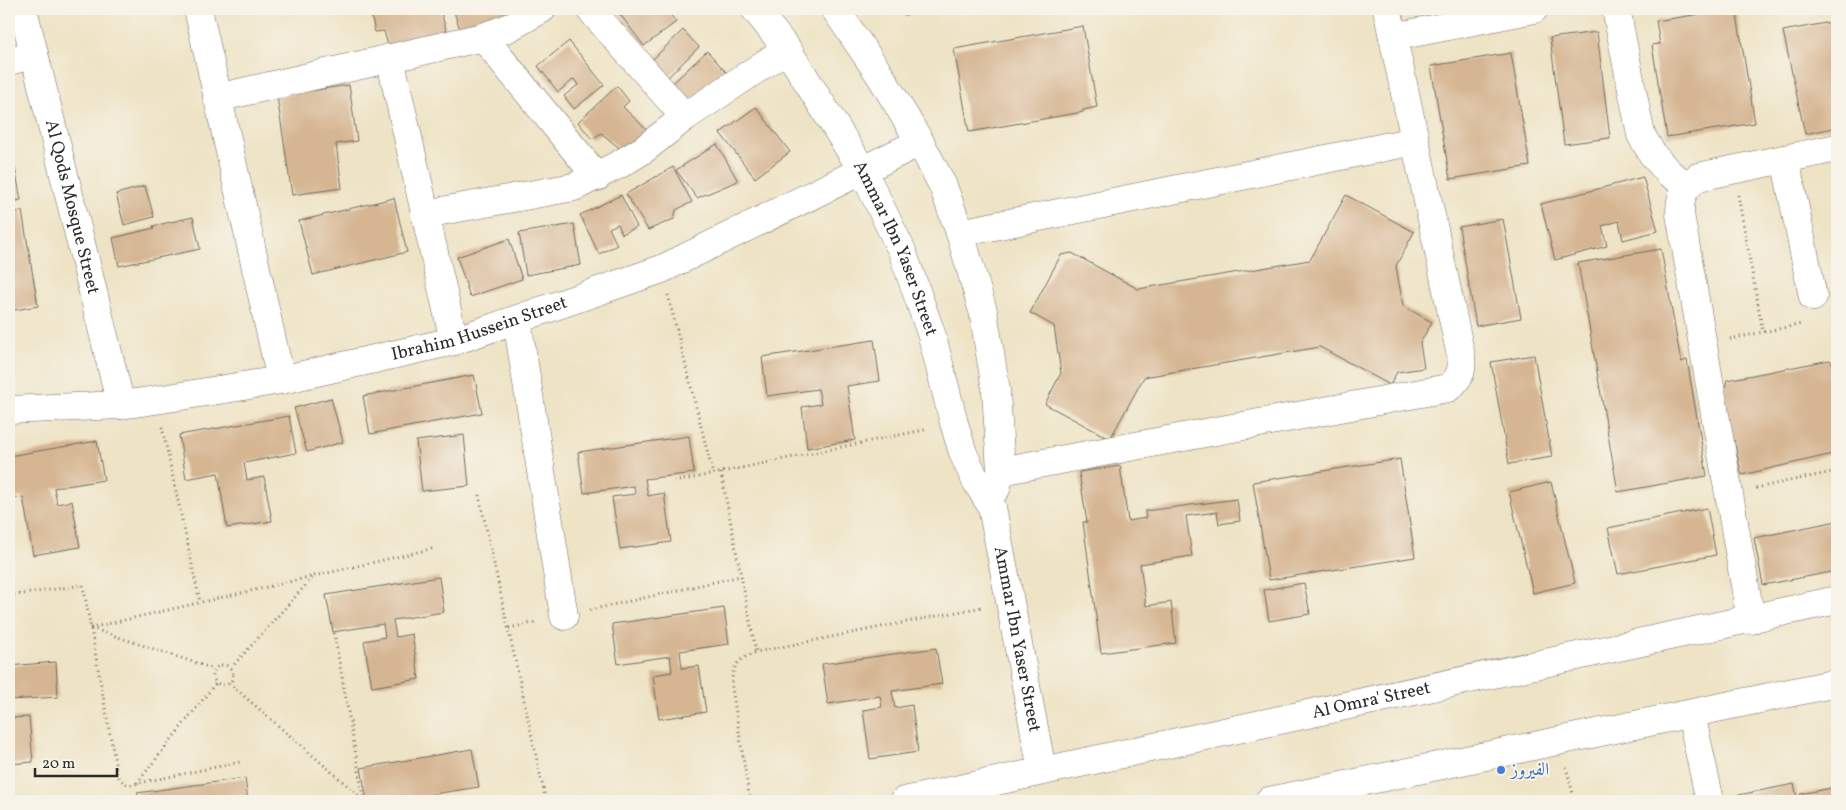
<svg xmlns="http://www.w3.org/2000/svg" width="1846" height="810" font-family="Vollkorn,Amiri,serif">
	<rect width="100%" height="100%" fill="#f7f3e8"/>
	<filter id="ink" filterUnits="userSpaceOnUse"><feTurbulence type="fractalNoise" baseFrequency=".02" numOctaves="2"/><feDisplacementMap in="SourceGraphic" scale="10" xChannelSelector="R" yChannelSelector="G"/><feConvolveMatrix kernelMatrix="1 2 1 2 8 2 1 2 1" color-interpolation-filters="sRGB"/></filter>
	<filter id="wash" filterUnits="userSpaceOnUse"><feTurbulence type="fractalNoise" baseFrequency=".0096" numOctaves="4" result="noise"/><feDisplacementMap in="SourceGraphic" scale="20" xChannelSelector="R" yChannelSelector="G"/><feGaussianBlur stdDeviation="1.12" result="paint"/><feColorMatrix in="noise" values="0 0 0 0 0 0 0 0 0 0 0 0 0 0 0 0 0 1.4 0 .05"/><feComposite in="paint" operator="in"/></filter>
	<g filter="url(#wash)">
		<rect width="100%" height="100%" fill="#eee3c5"/>
		<g id="blocks">
			<g fill="#d5b592">
				<path d="M 370,9 L 440,9 L 448,36 L 390,52 L 384,31 L 375,32 Z"/>
				<path d="M 453,9 L 527,9 L 461,32 Z"/>
				<path d="M 616,9 L 666,9 L 676,22 L 644,46 Z"/>
				<path d="M 903,9 L 942,9 L 942,10 L 904,15 Z"/>
				<path d="M 1731,9 L 1736,9 L 1755,123 L 1667,137 L 1652,45 L 1660,44 L 1656,21 Z"/>
				<path d="M 1831,22 L 1837,52 L 1837,127 L 1805,134 L 1783,31 Z"/>
				<path d="M 1083,26 L 1097,107 L 1083,110 L 1083,112 L 969,132 L 954,49 Z"/>
				<path d="M 683,30 L 699,47 L 665,80 L 649,63 Z"/>
				<path d="M 1597,32 L 1610,138 L 1564,144 L 1550,38 Z"/>
				<path d="M 569,41 L 604,85 L 574,109 L 564,96 L 578,85 L 574,79 L 558,92 L 538,66 Z"/>
				<path d="M 707,51 L 727,73 L 692,105 L 672,84 Z"/>
				<path d="M 1511,53 L 1530,166 L 1450,179 L 1431,66 Z"/>
				<path d="M 349,85 L 357,141 L 336,144 L 342,188 L 292,195 L 277,96 Z"/>
				<path d="M 617,86 L 629,101 L 623,107 L 648,131 L 623,151 L 601,133 L 592,139 L 578,122 Z"/>
				<path d="M 756,107 L 790,152 L 755,178 L 720,133 Z"/>
				<path d="M 717,144 L 738,181 L 697,198 L 676,170 Z"/>
				<path d="M 12,152 L 21,200 L 9,202 L 9,153 Z"/>
				<path d="M 673,167 L 692,202 L 676,210 L 674,219 L 648,230 L 626,194 Z"/>
				<path d="M 1643,177 L 1658,231 L 1623,240 L 1619,221 L 1602,226 L 1607,246 L 1555,260 L 1541,204 Z"/>
				<path d="M 145,186 L 154,217 L 124,225 L 116,194 Z"/>
				<path d="M 621,195 L 637,227 L 622,234 L 618,224 L 609,228 L 617,245 L 599,254 L 580,215 Z"/>
				<path d="M 1346,195 L 1414,232 L 1396,266 L 1403,306 L 1432,322 L 1420,343 L 1424,368 L 1397,372 L 1390,385 L 1320,347 L 1144,377 L 1110,439 L 1045,404 L 1061,373 L 1054,326 L 1030,313 L 1061,255 L 1072,253 L 1138,289 L 1310,260 Z"/>
				<path d="M 394,198 L 407,252 L 313,275 L 299,221 Z"/>
				<path d="M 22,211 L 38,306 L 9,311 L 9,213 Z"/>
				<path d="M 193,217 L 200,249 L 119,266 L 113,238 L 154,228 L 153,226 Z"/>
				<path d="M 1503,219 L 1521,318 L 1476,326 L 1459,227 Z"/>
				<path d="M 574,224 L 581,265 L 526,275 L 519,233 Z"/>
				<path d="M 509,239 L 522,279 L 470,297 L 457,257 Z"/>
				<path d="M 1661,249 L 1681,362 L 1687,360 L 1707,476 L 1618,492 L 1578,263 Z"/>
				<path d="M 874,340 L 880,381 L 847,386 L 855,440 L 807,448 L 802,407 L 821,404 L 818,389 L 767,396 L 762,357 Z"/>
				<path d="M 1534,355 L 1552,457 L 1509,464 L 1491,362 Z"/>
				<path d="M 1830,360 L 1837,369 L 1837,453 L 1742,475 L 1723,396 L 1727,380 Z"/>
				<path d="M 474,375 L 482,413 L 370,434 L 363,396 Z"/>
				<path d="M 331,398 L 343,442 L 307,452 L 294,408 Z"/>
				<path d="M 289,416 L 296,453 L 244,463 L 247,480 L 264,477 L 272,521 L 227,528 L 218,473 L 186,479 L 179,435 Z"/>
				<path d="M 464,435 L 469,486 L 422,491 L 416,441 Z"/>
				<path d="M 689,436 L 694,473 L 645,479 L 648,496 L 664,493 L 671,542 L 620,549 L 612,497 L 635,494 L 634,486 L 584,493 L 578,452 Z"/>
				<path d="M 97,441 L 104,480 L 54,488 L 57,504 L 72,501 L 80,547 L 33,555 L 23,497 L 9,499 L 9,456 Z"/>
				<path d="M 1400,459 L 1415,557 L 1269,580 L 1253,482 Z"/>
				<path d="M 1120,466 L 1128,521 L 1146,518 L 1145,511 L 1237,499 L 1240,521 L 1219,524 L 1217,512 L 1186,516 L 1192,556 L 1140,564 L 1146,606 L 1171,602 L 1176,643 L 1101,653 L 1083,522 L 1087,522 L 1079,472 Z"/>
				<path d="M 1551,482 L 1575,583 L 1533,593 L 1509,492 Z"/>
				<path d="M 1707,508 L 1716,555 L 1618,574 L 1608,528 Z"/>
				<path d="M 1837,521 L 1837,571 L 1763,585 L 1754,538 Z"/>
				<path d="M 439,577 L 444,612 L 393,620 L 396,637 L 412,634 L 419,679 L 372,687 L 364,641 L 385,637 L 383,624 L 333,632 L 326,595 Z"/>
				<path d="M 1304,583 L 1310,614 L 1269,621 L 1264,590 Z"/>
				<path d="M 724,608 L 729,644 L 680,651 L 682,668 L 699,666 L 706,712 L 659,719 L 653,675 L 672,672 L 670,656 L 618,664 L 612,624 Z"/>
				<path d="M 936,648 L 942,684 L 892,691 L 895,708 L 912,705 L 918,752 L 870,759 L 863,710 L 882,707 L 880,696 L 828,704 L 822,664 Z"/>
				<path d="M 56,662 L 58,697 L 9,700 L 9,666 Z"/>
				<path d="M 9,713 L 10,713 L 11,718 L 29,717 L 33,762 L 9,764 Z"/>
				<path d="M 472,749 L 479,787 L 427,795 L 428,801 L 419,801 L 418,798 L 400,801 L 367,801 L 361,768 Z"/>
				<path d="M 245,778 L 248,801 L 139,801 L 137,793 Z"/>
				<path d="M 1794,784 L 1798,801 L 1724,801 L 1724,798 Z"/>
				<path d="M 1837,787 L 1837,801 L 1801,801 L 1800,794 Z"/>
			</g>
		</g>
	</g>
	<g filter="url(#ink)">
		<use href="#blocks" fill-opacity="0" stroke="#6f6b61" stroke-width="1"/>
		<g fill="none" stroke-linecap="round" stroke-linejoin="round">
			<defs>
				<g id="minor">
					<path id="s1" d="M 23,9 L 121,405"/>
					<path d="M 198,9 L 281,380"/>
					<path d="M 590,9 L 685,117"/>
					<path id="s2" d="M 755,9 L 787,49 L 863,171 L 902,251 L 932,336 L 954,423 L 963,453 L 976,481 L 992,507 L 1042,770"/>
					<path d="M 835,9 L 880,75 L 920,142 L 943,186 L 960,233 L 983,311 L 996,390 L 1001,471 L 996,489"/>
					<path d="M 1616,9 L 1641,135 L 1653,155 L 1668,172 L 1687,186"/>
					<path d="M 483,37 L 597,177"/>
					<path d="M 1393,37 L 1534,9"/>
					<path d="M 390,58 L 454,341"/>
					<path d="M 9,61 L 34,55"/>
					<path d="M 217,98 L 483,37 L 508,28 L 542,9"/>
					<path d="M 1785,159 L 1813,297"/>
					<path d="M 425,214 L 574,187 L 620,164 L 643,150 L 685,117 L 787,49"/>
					<path d="M 960,233 L 1415,141"/>
					<path d="M 517,320 L 564,616"/>
					<path id="s3" d="M 9,410 L 121,405 L 156,400 L 281,380 L 454,341 L 662,269 L 920,142"/>
					<path d="M 1001,471 L 1448,388 C 1460,378 1463,371 1461,356 L 1387,9"/>
					<path d="M 1751,620 L 1680,214 C 1680,195 1683,189 1698,177 L 1837,148"/>
					<path d="M 1691,714 L 1710,801"/>
					<path id="s4" d="M 904,801 L 1837,600"/>
					<path d="M 1269,801 L 1837,683"/>
				</g>
			</defs>
			<use href="#minor" stroke="#6f6b61" stroke-width="29"/>
			<g stroke="#6f6b61" stroke-width="3" stroke-dasharray="1 4" stroke-linecap="butt">
				<path d="M 1738,195 L 1763,332"/>
				<path d="M 668,295 L 713,474"/>
				<path d="M 1730,339 L 1802,324"/>
				<path d="M 162,427 L 200,602"/>
				<path d="M 721,473 L 756,652"/>
				<path d="M 674,482 L 928,429"/>
				<path d="M 1756,488 L 1837,471"/>
				<path d="M 479,495 L 546,801"/>
				<path d="M 9,596 L 83,585 L 117,773 C 120,780 123,783 130,785 L 240,762"/>
				<path d="M 590,610 L 741,576"/>
				<path d="M 90,628 L 435,548"/>
				<path d="M 91,628 L 214,669"/>
				<path d="M 509,628 L 537,622"/>
				<path d="M 334,633 L 364,800"/>
				<circle cx="223" cy="675" r="10"/>
				<path d="M 231,668 L 314,576"/>
				<path d="M 229,683 L 364,800"/>
				<path d="M 1566,767 L 1575,801"/>
				<path d="M 137,783 L 216,683"/>
				<path d="M 750,801 L 732,688 C 731,667 737,659 756,652 L 982,607"/>
			</g>
			<use href="#minor" stroke="#fff" stroke-width="28"/>
		</g>
	</g>
	<circle fill="#3f7fe0" stroke="#f7f3e8" stroke-width="2" cx="1501" cy="770" r="5"/>
	<g text-anchor="middle" dominant-baseline="central" stroke-width="4" stroke-linejoin="round" paint-order="stroke">
		<g font-size="18" fill="#2b2b2b" stroke="#f7f3e8">
			<text stroke="none"><textPath href="#s1" startOffset="204">Al Qods Mosque Street</textPath></text>
			<text stroke="none"><textPath href="#s2" startOffset="279">Ammar Ibn Yaser Street</textPath></text>
			<text stroke="none"><textPath href="#s3" startOffset="479">Ibrahim Hussein Street</textPath></text>
			<text stroke="none"><textPath href="#s2" startOffset="691">Ammar Ibn Yaser Street</textPath></text>
			<text stroke="none"><textPath href="#s4" startOffset="478">Al Omra' Street</textPath></text>
		</g>
		<g font-size="18" fill="#366cbe" stroke="#f7f3e8" text-anchor="start">
			<text x="1511" y="770">الفيروز</text>
		</g>
	</g>
	<rect width="1846" height="810" fill="none" stroke="#f7f3e8" stroke-width="30"/>
	<path d="M35 768v8h82v-8" fill="none" stroke="#2b2b2b" stroke-width="2.5"/>
	<text x="42" y="768" font-size="15" fill="#2b2b2b" stroke="#f7f3e8" stroke-width="4" paint-order="stroke">20 m</text>
</svg>
